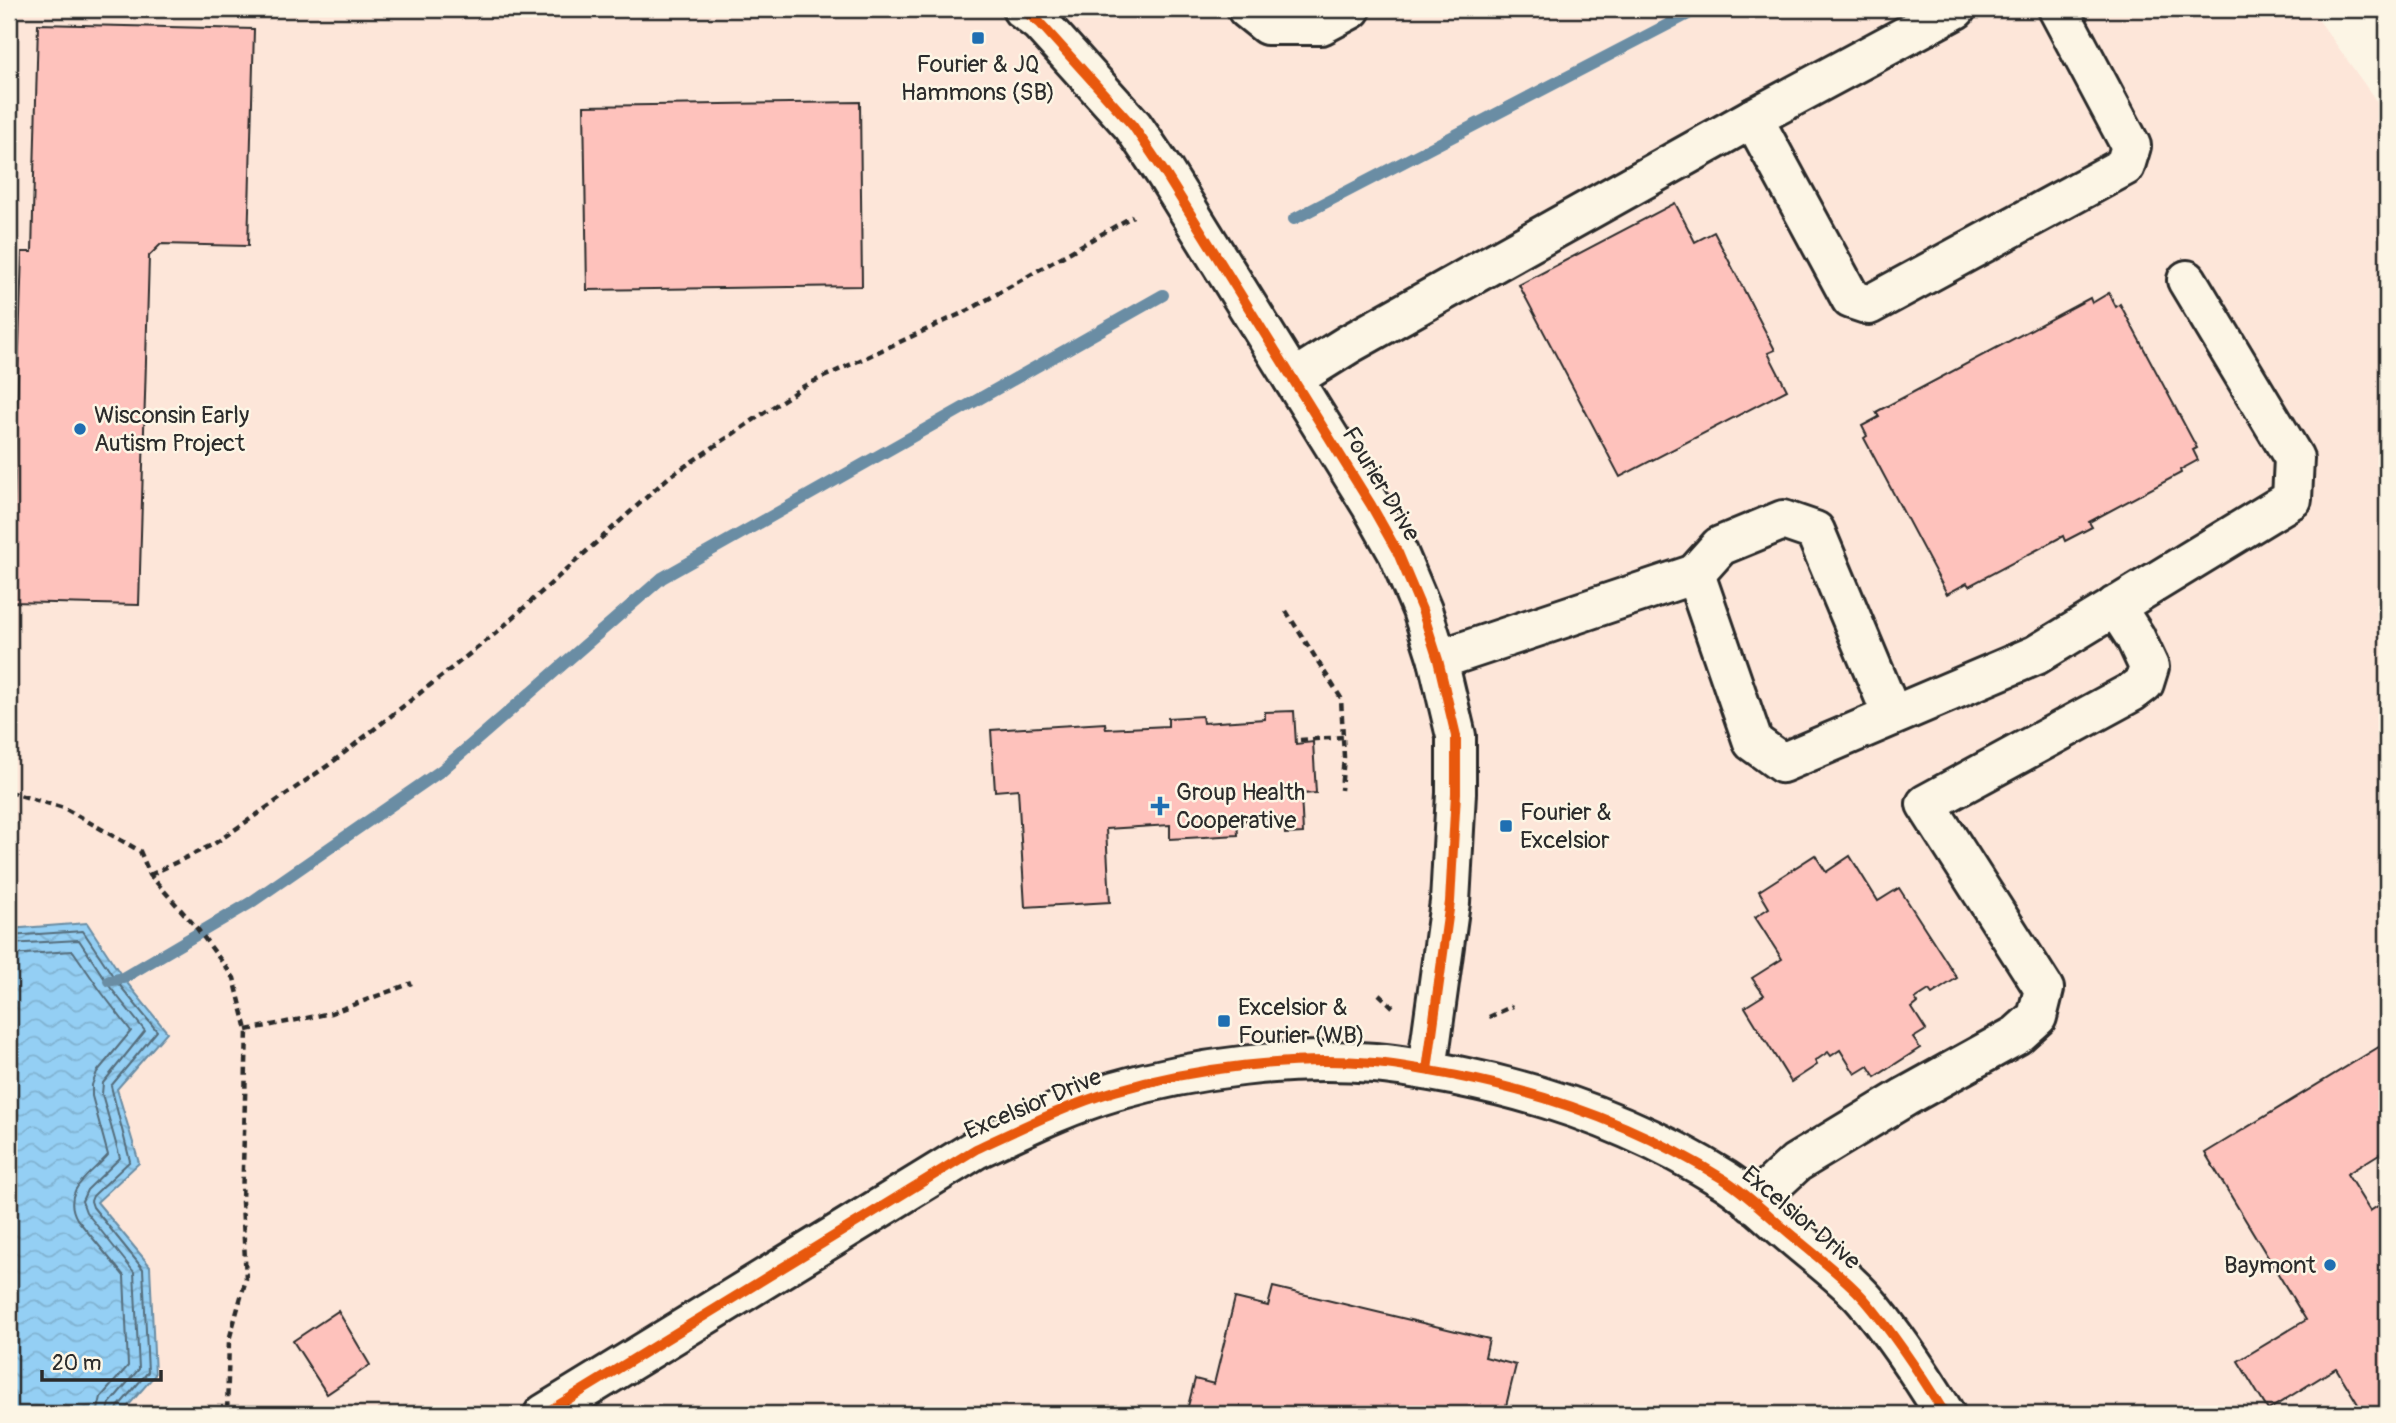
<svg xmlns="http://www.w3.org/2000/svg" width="2396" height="1423" font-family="Pangolin,sans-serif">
	<defs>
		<pattern id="water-waves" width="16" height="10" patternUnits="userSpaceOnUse" patternTransform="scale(1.75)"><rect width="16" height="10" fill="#94cff4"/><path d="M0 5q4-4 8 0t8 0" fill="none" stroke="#80b2d1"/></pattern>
	</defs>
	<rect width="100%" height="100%" fill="#fcf5e5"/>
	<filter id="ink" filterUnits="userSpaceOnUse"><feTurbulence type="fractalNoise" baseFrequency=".0143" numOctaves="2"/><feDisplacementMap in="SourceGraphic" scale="14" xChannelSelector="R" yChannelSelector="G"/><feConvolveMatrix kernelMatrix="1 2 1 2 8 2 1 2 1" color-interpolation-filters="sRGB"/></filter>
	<g filter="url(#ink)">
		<path fill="#fde6d9" d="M 9,9 L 2311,9 L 2387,116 L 2387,1414 L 9,1414 Z"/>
		<path fill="url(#water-waves)" stroke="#6a8da4" stroke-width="2" d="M 87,923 L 123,978 L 167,1032 L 117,1089 L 139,1163 L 97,1202 L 150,1266 L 155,1375 L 121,1414 L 9,1414 L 9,929 Z"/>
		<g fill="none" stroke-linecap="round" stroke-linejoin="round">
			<g stroke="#556d7b" stroke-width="2">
				<path d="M 9,936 L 83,931 L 117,982 L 157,1031 L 111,1086 L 130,1161 L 93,1196 L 91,1201 L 93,1207 L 143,1269 L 148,1372 L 118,1407 L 116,1414"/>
				<path d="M 9,944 L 79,940 L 110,987 L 145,1031 L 103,1083 L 102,1094 L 120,1158 L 87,1190 L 82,1201 L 86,1212 L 134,1272 L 139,1369 L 110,1403 L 107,1414"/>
				<path d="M 9,955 L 73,951 L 102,993 L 131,1031 L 97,1072 L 92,1085 L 92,1096 L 108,1155 C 92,1174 60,1189 77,1219 L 124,1276 L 128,1366 L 101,1397 L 97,1414"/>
			</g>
			<g stroke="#6a8da4" stroke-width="12">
				<path d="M 1294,219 L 1698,9"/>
				<path d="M 109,981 L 123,978 L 250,903 L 442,770 L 662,578 L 1163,295"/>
			</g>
		</g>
		<g fill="#fec2bc" stroke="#2b2b2b" stroke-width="2">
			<path d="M 38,24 L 254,29 L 248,246 L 161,244 L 149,256 L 139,605 L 11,602 L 22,252 L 32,252 Z"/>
			<path d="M 860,102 L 862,286 L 587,290 L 584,106 Z"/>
			<path d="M 1675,203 L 1695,242 L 1714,232 L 1775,350 L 1768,353 L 1787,390 L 1620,477 L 1519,285 Z"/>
			<path d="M 2109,293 L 2116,307 L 2120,304 L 2197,448 L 2193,450 L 2198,460 L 2180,470 L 2181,473 L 2089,522 L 2092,527 L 2065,541 L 2063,536 L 1969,586 L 1967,583 L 1947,594 L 1864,438 L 1867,436 L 1862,426 L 1879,417 L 1876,412 L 2090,298 L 2092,303 Z"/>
			<path d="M 1294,711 L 1296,744 L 1313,742 L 1316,793 L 1301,794 L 1303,833 L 1285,834 L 1284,818 L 1237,821 L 1238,835 L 1170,839 L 1170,825 L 1106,829 L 1110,902 L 1025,907 L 1018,789 L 995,791 L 991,730 L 1105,723 L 1106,729 L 1168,726 L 1168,718 L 1202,716 L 1203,723 L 1265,719 L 1265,712 Z"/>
			<path d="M 1815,855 L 1826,872 L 1850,856 L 1878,901 L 1899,888 L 1957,978 L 1932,994 L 1929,990 L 1915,999 L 1918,1003 L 1912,1008 L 1926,1030 L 1913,1038 L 1920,1048 L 1875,1077 L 1868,1066 L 1855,1074 L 1840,1050 L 1831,1056 L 1828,1052 L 1815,1061 L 1817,1065 L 1791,1082 L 1745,1007 L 1764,995 L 1752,978 L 1782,959 L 1755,917 L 1769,908 L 1759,891 Z"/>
			<path d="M 2387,1042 L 2387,1149 L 2347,1174 L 2370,1211 L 2387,1200 L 2387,1414 L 2364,1414 L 2336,1368 L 2268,1410 L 2238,1361 L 2306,1320 L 2205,1153 Z"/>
			<path d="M 1273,1287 L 1489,1339 L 1485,1357 L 1516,1365 L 1504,1414 L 1186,1414 L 1195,1379 L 1214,1384 L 1235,1298 L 1268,1306 Z"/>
			<path d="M 338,1311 L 370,1365 L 327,1394 L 293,1341 Z"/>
		</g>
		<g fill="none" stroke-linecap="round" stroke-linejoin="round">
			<defs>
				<g id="minor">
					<path d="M 1022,9 L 1040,23 L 1133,126 L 1165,173 L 1371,505 L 1398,553 L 1422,610 L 1438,660 L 1456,736 L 1456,793 L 1450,902 L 1427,1070"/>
					<path d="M 1247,9 L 1267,25 L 1321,25 L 1351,9"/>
					<path d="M 1753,118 L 1851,299 L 1869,305 L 2125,166 L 2131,146 L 2058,9"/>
					<path d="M 1293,379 L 1349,344 L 1753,118 L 1956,9"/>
					<path d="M 1695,574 L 1720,546 L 1783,520 L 1815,531 L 1892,715"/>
					<path d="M 1438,660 L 1695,574 L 1753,742 L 1782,763 L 2036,655 L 2292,499 L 2294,458 L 2187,280"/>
					<path d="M 1753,1203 L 1796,1163 L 1905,1097 L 2017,1035 L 2037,1017 L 2044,989 L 1926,804 L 2132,692 L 2144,683 L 2149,667 L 2135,637 L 2115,606"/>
					<path d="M 544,1414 L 976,1149 C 1021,1128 1067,1105 1115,1091 C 1193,1068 1294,1056 1374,1063 C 1402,1065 1430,1071 1457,1076 C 1553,1095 1642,1128 1725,1180 C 1750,1196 1772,1219 1794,1237 C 1817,1257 1845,1277 1865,1300 C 1895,1335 1921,1375 1945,1414"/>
				</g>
			</defs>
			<use href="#minor" stroke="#2b2b2b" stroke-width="44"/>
			<g stroke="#2b2b2b" stroke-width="4.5" stroke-dasharray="7 5" stroke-linecap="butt">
				<path d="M 1286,611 L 1341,698 L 1344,757 L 1341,790"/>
				<path d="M 1300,740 L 1344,737"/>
				<path d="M 9,792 L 64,808 L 140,851 L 150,875 L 196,927 L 234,978 L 247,1030 L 242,1202 L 246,1279 L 229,1340 L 227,1414"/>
				<path d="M 150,875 L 214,844 L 330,764 L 496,633 L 669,477 L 804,386 L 969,310 L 1133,216"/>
				<path d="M 1379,994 L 1395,1009"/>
				<path d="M 1489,1017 L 1513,1006"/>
				<path d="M 247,1030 L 331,1013 L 412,983"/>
			</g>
			<use href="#minor" stroke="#fcf5e5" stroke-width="38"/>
			<defs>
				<g id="cycleway">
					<path d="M 1022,9 L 1040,23 L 1133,126 L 1165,173 L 1371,505 L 1398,553 L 1422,610 L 1438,660 L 1456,736 L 1456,793 L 1450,902 L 1427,1070"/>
					<path d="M 544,1414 L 976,1149 C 1021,1128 1067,1105 1115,1091 C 1193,1068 1294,1056 1374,1063 C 1402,1065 1430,1071 1457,1076 C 1553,1095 1642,1128 1725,1180 C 1750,1196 1772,1219 1794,1237 C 1817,1257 1845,1277 1865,1300 C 1895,1335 1921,1375 1945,1414"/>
				</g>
			</defs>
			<use href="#cycleway" stroke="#fcf5e5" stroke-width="15"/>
			<use href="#cycleway" stroke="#e8590c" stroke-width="10"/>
		</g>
	</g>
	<g fill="#1f6fb2" stroke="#fcf5e5" stroke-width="2.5">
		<rect x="971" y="31" width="14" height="14" rx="3.5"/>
		<circle cx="80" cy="429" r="7"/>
		<path d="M1156.5 795.5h7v7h7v7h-7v7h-7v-7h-7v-7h7z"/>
		<rect x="1499" y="819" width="14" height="14" rx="3.5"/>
		<rect x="1217" y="1014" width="14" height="14" rx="3.5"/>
		<circle cx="2330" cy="1265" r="7"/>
	</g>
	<g text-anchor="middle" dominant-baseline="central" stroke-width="5" stroke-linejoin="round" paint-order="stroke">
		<g font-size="24" fill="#2b2b2b" stroke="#fcf5e5" text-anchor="start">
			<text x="978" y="64" text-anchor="middle">Fourier &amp; JQ<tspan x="978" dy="28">Hammons (SB)</tspan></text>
			<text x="94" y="415">Wisconsin Early<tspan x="94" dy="28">Autism Project</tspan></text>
			<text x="1176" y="792">Group Health<tspan x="1176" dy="28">Cooperative</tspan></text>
			<text x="1520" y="812">Fourier &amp;<tspan x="1520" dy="28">Excelsior</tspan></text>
			<text x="1238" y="1007">Excelsior &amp;<tspan x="1238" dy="28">Fourier (WB)</tspan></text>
			<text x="2316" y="1265" text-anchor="end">Baymont</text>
		</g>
		<g font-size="24" fill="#2b2b2b" stroke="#fcf5e5">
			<text transform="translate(1381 484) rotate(59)">Fourier Drive</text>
			<text transform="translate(1033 1104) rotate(-23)">Excelsior Drive</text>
			<text transform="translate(1801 1218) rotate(40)">Excelsior Drive</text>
		</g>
	</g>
	<rect width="2396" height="1423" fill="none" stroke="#fcf5e5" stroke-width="35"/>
	<rect x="18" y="18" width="2361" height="1388" fill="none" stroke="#2b2b2b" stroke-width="2.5" filter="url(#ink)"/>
	<path d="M42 1370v10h119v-10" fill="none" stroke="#2b2b2b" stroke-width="3.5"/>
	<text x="52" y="1370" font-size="21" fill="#2b2b2b" stroke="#fcf5e5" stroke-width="5" paint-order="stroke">20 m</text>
</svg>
